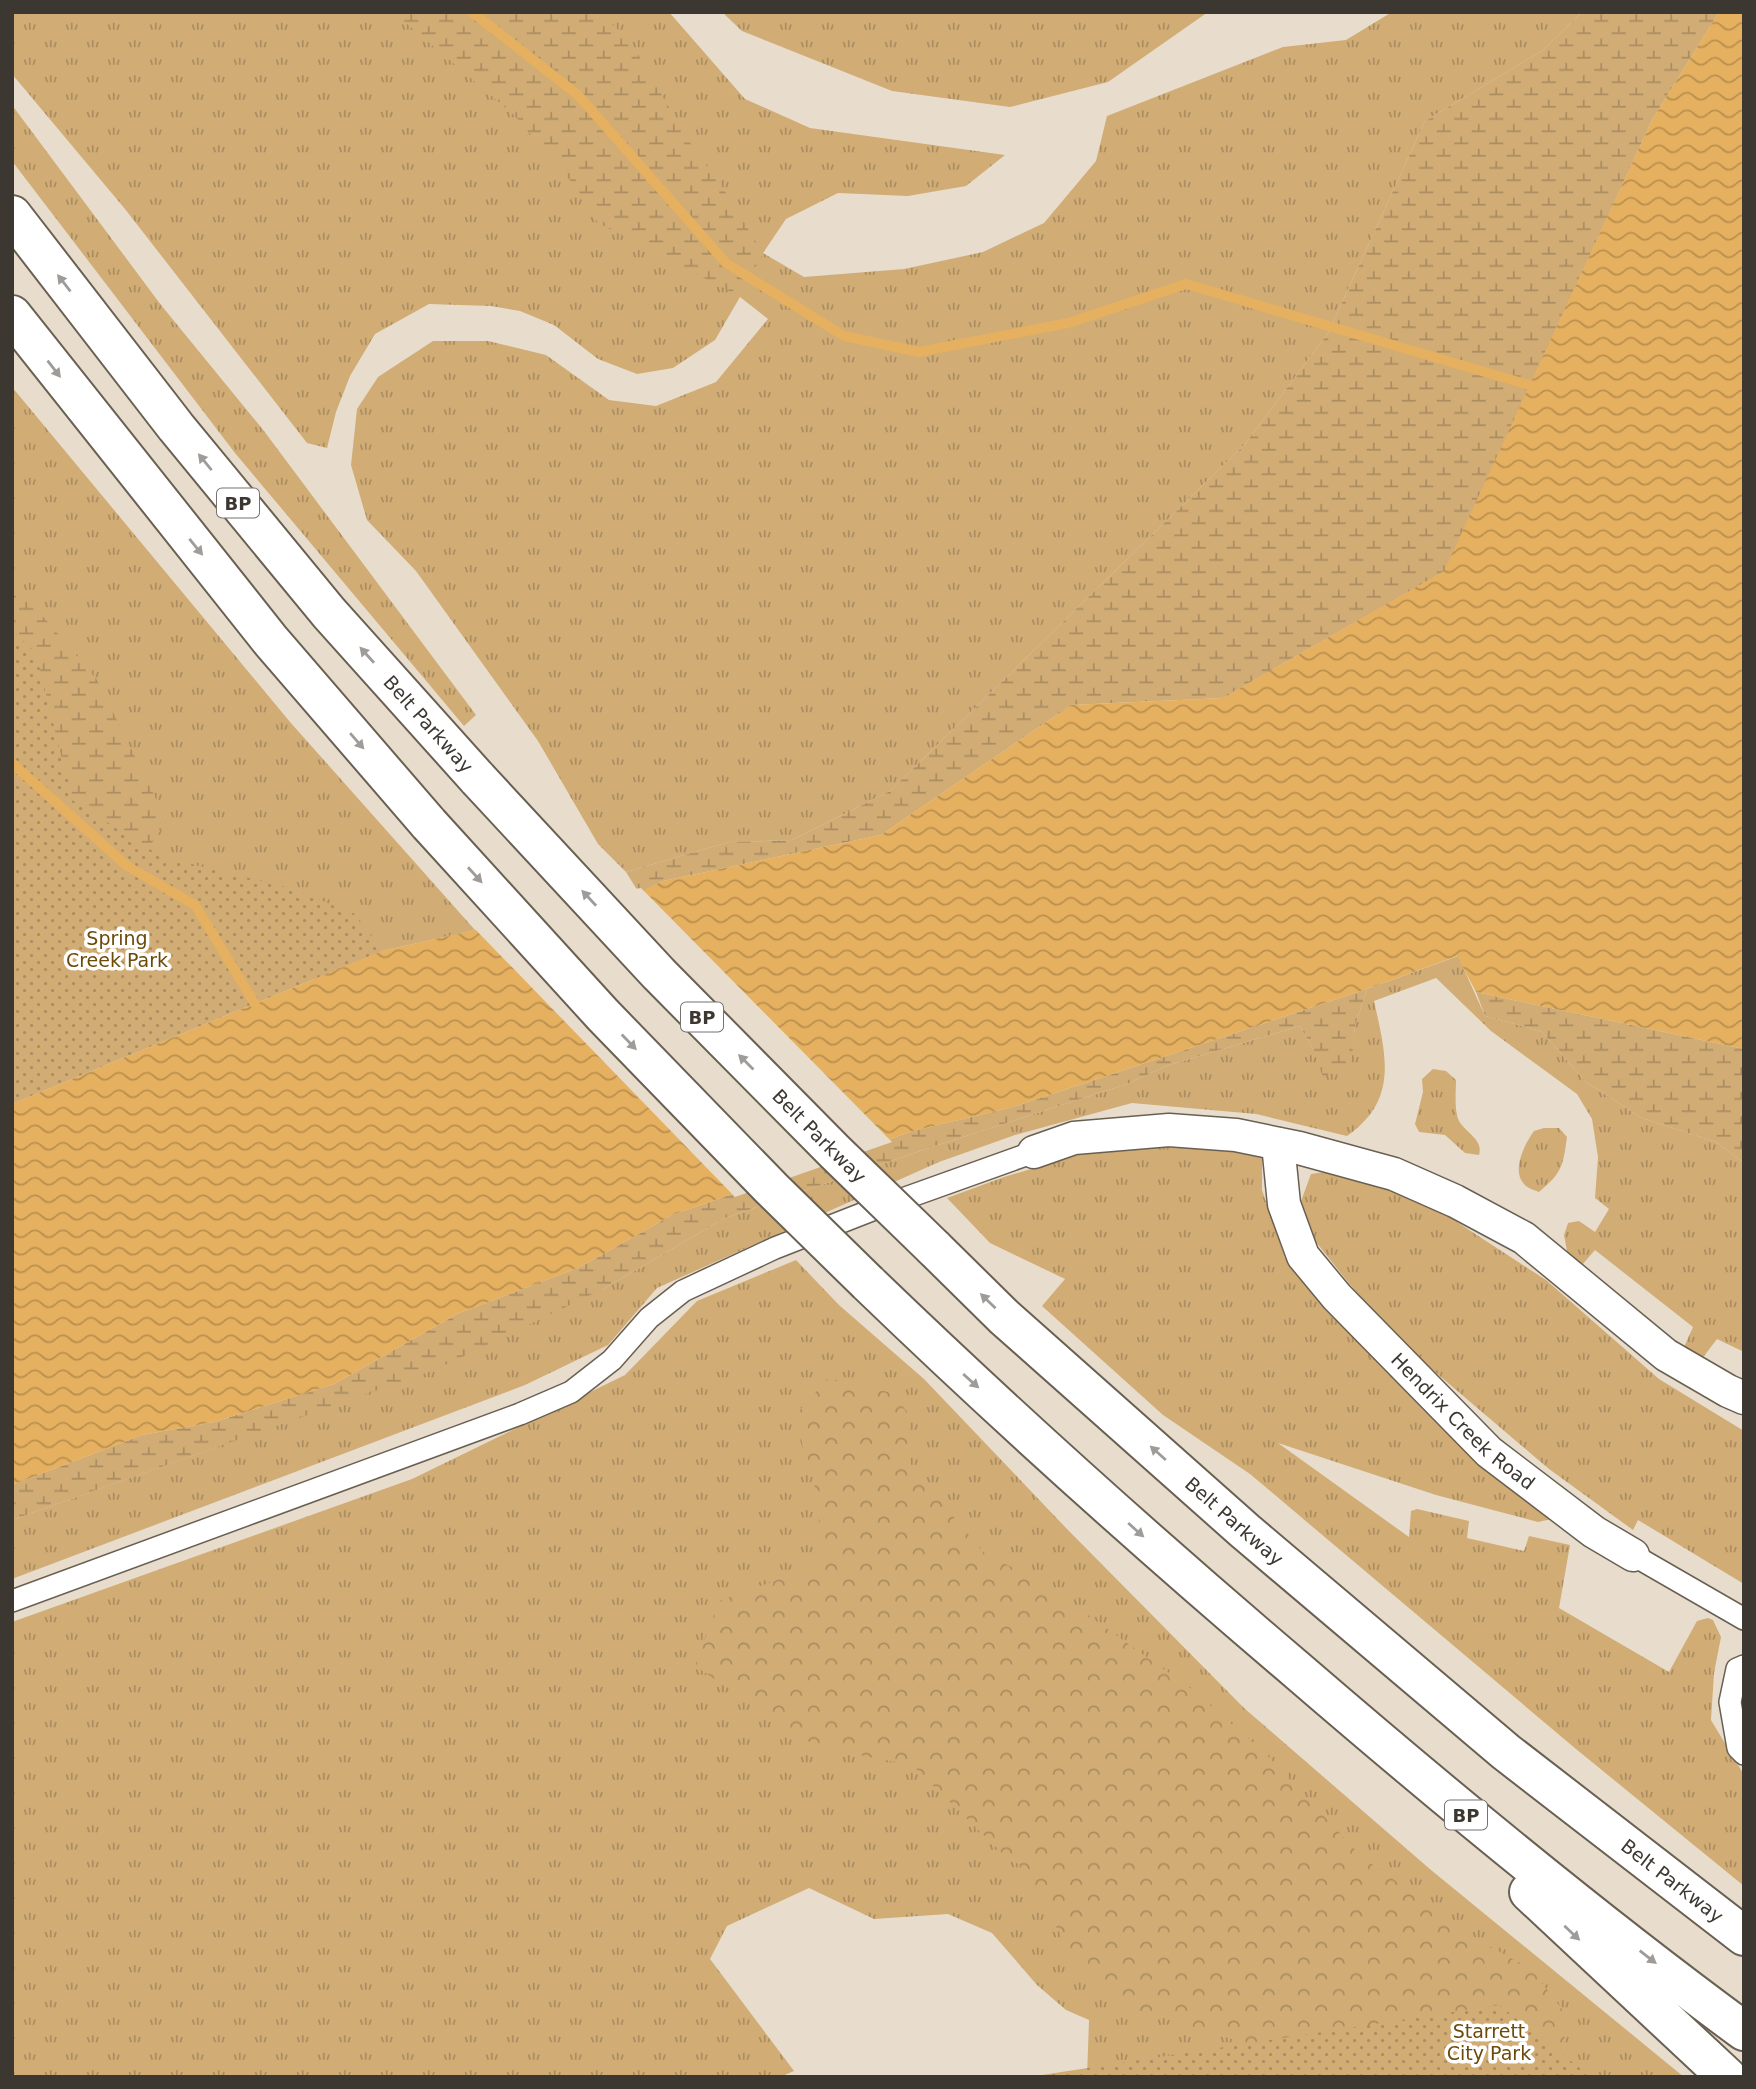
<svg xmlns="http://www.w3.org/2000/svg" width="1756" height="2089" font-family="'DejaVu Sans',sans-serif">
	<defs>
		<pattern id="grass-tufts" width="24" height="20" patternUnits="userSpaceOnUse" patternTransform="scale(1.75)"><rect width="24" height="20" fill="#d1ac75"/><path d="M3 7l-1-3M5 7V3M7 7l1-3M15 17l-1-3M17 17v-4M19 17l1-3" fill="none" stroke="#ab8d61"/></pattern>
		<pattern id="forest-crowns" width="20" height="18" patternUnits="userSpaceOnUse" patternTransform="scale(1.75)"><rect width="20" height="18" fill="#d1ac75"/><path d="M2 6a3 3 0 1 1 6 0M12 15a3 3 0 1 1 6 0" fill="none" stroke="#ab8d61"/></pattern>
		<pattern id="wetland-marsh" width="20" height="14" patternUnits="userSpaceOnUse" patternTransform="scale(1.75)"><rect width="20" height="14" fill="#d1ac75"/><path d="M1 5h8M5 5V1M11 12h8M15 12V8" fill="none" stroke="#ab8d61"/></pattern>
		<pattern id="park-dots" width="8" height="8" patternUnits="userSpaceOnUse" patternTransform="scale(1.75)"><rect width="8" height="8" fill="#d1ac75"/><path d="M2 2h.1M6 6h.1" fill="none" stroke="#ab8d61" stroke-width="1.8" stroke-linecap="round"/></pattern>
		<pattern id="water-waves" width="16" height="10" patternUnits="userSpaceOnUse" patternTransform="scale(1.75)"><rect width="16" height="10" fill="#e5b05f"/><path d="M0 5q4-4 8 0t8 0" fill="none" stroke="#bb904f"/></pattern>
	</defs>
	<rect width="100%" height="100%" fill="#e8ddcd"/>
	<g fill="url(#grass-tufts)">
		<path d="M 12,12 L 669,12 L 745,99 L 810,128 L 1005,155 L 966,186 L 908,196 L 838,193 L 786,219 L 763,253 L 804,277 L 904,269 L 983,252 L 1044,223 L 1096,161 L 1107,116 L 1283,47 L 1346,40 L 1392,12 L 1582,12 L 1543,50 L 1425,121 L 1328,333 L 1245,444 L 890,791 L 792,840 L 729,842 L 626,872 L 598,844 L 538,741 L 416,571 L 367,520 L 351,465 L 357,409 L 378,377 L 433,341 L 488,341 L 546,355 L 609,400 L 656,406 L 716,382 L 768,319 L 740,297 L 715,340 L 673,368 L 637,374 L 598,359 L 554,325 L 520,311 L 491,306 L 429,304 L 375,334 L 350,376 L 336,412 L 327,448 L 307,443 L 125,209 L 12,74 Z"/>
		<path d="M 722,12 L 1208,12 L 1108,82 L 1010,107 L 892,91 L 742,31 Z"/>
		<path d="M 12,105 L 161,305 L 264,431 L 476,715 L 464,726 L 235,453 L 12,161 Z"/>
		<path d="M 12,387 L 290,722 L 475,930 L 382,951 L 316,979 L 12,1001 Z"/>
		<path d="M 1458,956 L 1485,1016 L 1541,1031 L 1586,1082 L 1642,1118 L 1716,1142 L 1744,1163 L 1744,1352 L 1717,1339 L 1701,1360 L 1684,1347 L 1693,1327 L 1595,1250 L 1582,1265 L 1568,1256 L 1564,1235 L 1568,1223 L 1579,1221 L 1595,1232 L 1609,1209 L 1595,1198 L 1598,1157 L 1592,1119 L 1577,1094 L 1491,1031 L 1436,978 L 1374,1001 C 1386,1055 1399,1100 1347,1136 L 1256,1114 L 1132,1103 L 1015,1135 L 939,1162 L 657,1288 L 608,1345 L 525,1385 L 12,1579 L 12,1520 L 214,1448 L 605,1288 L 725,1218 L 935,1146 L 1127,1084 L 1166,1066 L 1300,1026 L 1313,1049 L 1350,1067 L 1355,1026 L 1367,989 Z"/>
		<path d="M 1433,1069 L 1446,1071 L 1456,1080 C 1456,1091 1454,1111 1459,1121 C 1466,1133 1484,1140 1479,1155 L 1465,1153 L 1445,1135 L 1419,1132 L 1415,1124 L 1423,1092 L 1422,1079 Z"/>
		<path d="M 1544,1128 L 1559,1128 L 1567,1137 C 1563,1166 1562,1173 1539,1192 C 1534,1190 1527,1188 1524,1184 C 1511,1171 1525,1143 1534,1131 Z"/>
		<path d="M 1159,1146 L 1255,1146 L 1262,1156 L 1262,1190 L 1285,1258 L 1404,1378 L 1552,1519 L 1538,1522 L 1436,1495 L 1278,1443 L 1409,1537 L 1411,1511 L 1417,1509 L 1469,1521 L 1467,1538 L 1524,1551 L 1529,1536 L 1570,1545 L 1559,1608 L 1669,1672 L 1697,1621 L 1708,1618 L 1713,1620 L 1721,1637 L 1714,1673 L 1711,1720 L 1744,1775 L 1744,1886 L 1576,1749 L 1250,1474 L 1163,1415 L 1042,1306 L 1065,1279 L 990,1243 L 947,1198 L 1004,1177 L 1077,1155 Z"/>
		<path d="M 1331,1171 L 1366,1180 L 1440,1211 L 1546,1280 L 1659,1379 L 1744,1431 L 1744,1584 L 1638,1520 L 1633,1530 L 1549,1469 L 1387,1331 L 1312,1237 L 1301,1201 L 1311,1174 Z"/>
		<path d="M 796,1260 L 839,1305 L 924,1379 L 1067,1529 L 1244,1708 L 1431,1870 L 1684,2077 L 1087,2077 L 1089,2020 L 1066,2010 L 1037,1985 L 992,1933 L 948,1914 L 874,1919 L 809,1888 L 727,1926 L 710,1959 L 794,2071 L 780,2077 L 12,2077 L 12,1622 L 412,1479 L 625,1375 L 697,1301 Z"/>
	</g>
	<path fill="url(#forest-crowns)" d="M 828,1378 L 892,1393 L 908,1413 L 911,1467 L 986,1555 L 1039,1580 L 1190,1688 L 1265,1753 L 1362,1857 L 1480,1941 L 1531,1969 L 1562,2009 L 1565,2043 L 1479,2044 L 1319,2066 L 1134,2009 L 1070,1952 L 1024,1868 L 1002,1853 L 912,1765 L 817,1747 L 695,1666 L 719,1601 L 824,1563 L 813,1473 L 792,1419 Z"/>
	<g fill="url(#wetland-marsh)">
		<path d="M 393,12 L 597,12 L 629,39 L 688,140 L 731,200 L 763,254 L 739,296 L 598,223 L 576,187 L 514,115 Z"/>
		<path d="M 1582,12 L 1719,12 L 1652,120 L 1445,571 L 1223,698 L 1071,705 L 881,835 L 663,881 L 639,893 L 626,872 L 729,842 L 792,840 L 890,791 L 1245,444 L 1328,333 L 1425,121 L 1543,50 Z"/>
		<path d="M 12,580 L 97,680 L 167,821 L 114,898 L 12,855 Z"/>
		<path d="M 1367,989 L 1355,1026 L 1351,1067 L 1323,1077 L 1313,1049 L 1300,1026 L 1166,1066 L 1127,1084 L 935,1146 L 725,1218 L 605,1288 L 437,1369 L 12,1520 L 12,1485 L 142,1435 L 214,1422 L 334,1384 L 457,1314 L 580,1267 L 672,1215 L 913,1131 L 1013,1107 Z"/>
		<path d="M 1476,992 L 1744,1049 L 1744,1163 L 1716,1142 L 1642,1118 L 1586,1082 L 1541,1031 L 1485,1016 Z"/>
	</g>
	<g fill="url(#park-dots)">
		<path d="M 12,630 L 36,653 L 72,800 L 162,857 L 290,888 L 355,914 L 382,951 L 12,1104 Z"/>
		<path d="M 1499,2005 L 1591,2077 L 1029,2077 Z"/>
	</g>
	<path fill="url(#water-waves)" d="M 1719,12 L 1744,12 L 1744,1049 L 1476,992 L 1457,956 L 1367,989 L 1013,1107 L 913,1131 L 672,1215 L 580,1267 L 457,1314 L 334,1384 L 214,1422 L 142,1435 L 12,1485 L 12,1104 L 382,951 L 638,893 L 663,881 L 881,835 L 1071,705 L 1223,698 L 1444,571 L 1652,120 Z"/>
	<path fill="#e8ddcd" d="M 641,888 L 892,1142 L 735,1197 L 473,927 L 592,895 Z"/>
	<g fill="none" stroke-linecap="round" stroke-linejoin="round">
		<g stroke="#e5b05f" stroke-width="10">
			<path d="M 472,12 L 578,95 L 726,263 L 844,336 L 919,352 L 1068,323 L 1186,284 L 1529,385"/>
			<path d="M 12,763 L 127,866 L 195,905 L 255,1004"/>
		</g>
		<defs>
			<g id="service">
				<path d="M 1633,1555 L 1744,1619"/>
				<path d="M 12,1601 L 520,1414 L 571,1392 L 612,1360 L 649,1318 L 683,1291 L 775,1248 L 872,1210 L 1034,1152"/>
				<path d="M 1744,1666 L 1737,1669 L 1730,1702 L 1738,1748 L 1744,1754"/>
			</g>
			<g id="pedestrian">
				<path id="s1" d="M 1278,1144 L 1284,1204 L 1303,1256 L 1337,1297 L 1489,1452 L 1594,1532 L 1633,1555"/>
				<path d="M 1034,1152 L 1074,1138 L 1169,1130 L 1236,1135 L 1299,1148 L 1394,1174 L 1455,1201 L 1524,1238 L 1666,1355 L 1728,1391 L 1744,1398"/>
			</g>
			<g id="motorway">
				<path id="s2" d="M 12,215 L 176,427 L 329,613 L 478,779"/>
				<path d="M 12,315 L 271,641 L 429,824"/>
				<path id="s3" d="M 934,1248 L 1004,1317 L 1245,1531 L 1506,1752 L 1744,1936"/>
				<path d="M 868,1283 C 1007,1417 1151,1546 1298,1671 C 1443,1796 1590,1918 1744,2031"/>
				<path d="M 1529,1892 L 1727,2077"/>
			</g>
		</defs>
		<use href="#service" stroke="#696052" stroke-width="24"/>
		<use href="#pedestrian" stroke="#696052" stroke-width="35"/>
		<use href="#motorway" stroke="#696052" stroke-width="42"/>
		<use href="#service" stroke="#fff" stroke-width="21"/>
		<use href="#pedestrian" stroke="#fff" stroke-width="32"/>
		<use href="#motorway" stroke="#fff" stroke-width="38"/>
		<defs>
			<g id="motorway-bridge">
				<path id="s4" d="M 478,779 L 659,974 L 835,1152 L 934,1248"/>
				<path d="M 429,824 L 603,1015 L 771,1188 L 868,1283"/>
			</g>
		</defs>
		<use href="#motorway-bridge" stroke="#696052" stroke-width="42" stroke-linecap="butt"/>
		<use href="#motorway-bridge" stroke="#fff" stroke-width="38"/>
	</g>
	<defs><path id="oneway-solid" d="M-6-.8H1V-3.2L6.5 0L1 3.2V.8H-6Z" transform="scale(1.75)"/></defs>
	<g fill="#9e9b98">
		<use href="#oneway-solid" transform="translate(64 283) rotate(-128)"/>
		<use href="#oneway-solid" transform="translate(54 369) rotate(52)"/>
		<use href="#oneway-solid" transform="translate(205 462) rotate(-129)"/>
		<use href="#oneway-solid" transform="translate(196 547) rotate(51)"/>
		<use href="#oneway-solid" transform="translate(367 655) rotate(-132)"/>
		<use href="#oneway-solid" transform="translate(357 741) rotate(49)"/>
		<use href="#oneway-solid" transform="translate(475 875) rotate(48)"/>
		<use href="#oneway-solid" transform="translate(589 898) rotate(-133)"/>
		<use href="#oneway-solid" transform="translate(629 1042) rotate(46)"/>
		<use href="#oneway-solid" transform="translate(746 1062) rotate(-135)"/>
		<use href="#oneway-solid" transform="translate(988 1301) rotate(-136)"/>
		<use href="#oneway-solid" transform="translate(971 1381) rotate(42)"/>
		<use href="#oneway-solid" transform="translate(1158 1453) rotate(-138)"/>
		<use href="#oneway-solid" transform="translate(1136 1530) rotate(42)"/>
		<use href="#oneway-solid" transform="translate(1572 1933) rotate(43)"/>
		<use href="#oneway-solid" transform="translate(1648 1957) rotate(38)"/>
	</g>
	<g text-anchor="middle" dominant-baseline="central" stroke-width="7" stroke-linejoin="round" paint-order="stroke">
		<g fill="#fff" stroke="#76736f" stroke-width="2">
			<rect x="217" y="488.5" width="42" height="29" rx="5"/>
			<rect x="681" y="1002.5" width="42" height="29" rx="5"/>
			<rect x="1445" y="1800.5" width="42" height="29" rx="5"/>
		</g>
		<g font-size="18" font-weight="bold" fill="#3c3731">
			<text x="238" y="503">BP</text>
			<text x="702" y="1017">BP</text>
			<text x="1466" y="1815">BP</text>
		</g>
		<g font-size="19" fill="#3c3731" stroke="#fff">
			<text stroke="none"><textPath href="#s2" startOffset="658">Belt Parkway</textPath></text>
			<text stroke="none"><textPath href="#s4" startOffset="494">Belt Parkway</textPath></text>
			<text stroke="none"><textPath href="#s1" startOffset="346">Hendrix Creek Road</textPath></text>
			<text stroke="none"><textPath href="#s3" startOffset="406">Belt Parkway</textPath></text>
			<text stroke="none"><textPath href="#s3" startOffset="973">Belt Parkway</textPath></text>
		</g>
		<g font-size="19" fill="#6d4a08" stroke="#fff">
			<text x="117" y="938">Spring<tspan x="117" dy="22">Creek Park</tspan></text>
			<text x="1489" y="2031">Starrett<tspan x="1489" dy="22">City Park</tspan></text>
		</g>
	</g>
	<rect width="1756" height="2089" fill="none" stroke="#3c3731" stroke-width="28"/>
</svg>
